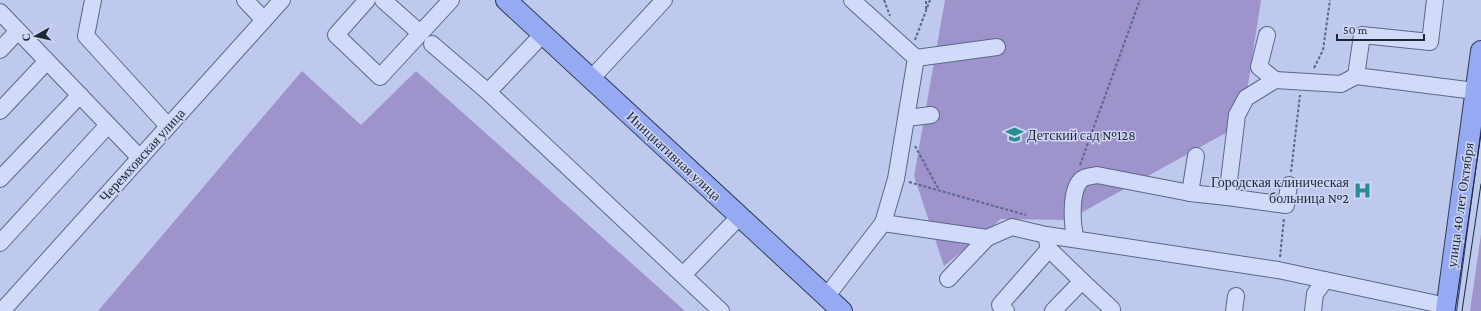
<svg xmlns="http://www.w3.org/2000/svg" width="1481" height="311" font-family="'Crimson Pro',serif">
	<rect width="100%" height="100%" fill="#bfc9ee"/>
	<g fill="#9f93cc">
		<path d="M 945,0 L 1261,0 L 1242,124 L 1068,220 L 1001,219 L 944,266 L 914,176 Z"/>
		<path d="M 302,71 L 361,125 L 416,71 L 685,311 L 98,311 Z"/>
		<path d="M 1481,234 L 1481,311 L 1470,311 Z"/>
	</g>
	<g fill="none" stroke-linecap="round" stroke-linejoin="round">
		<defs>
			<g id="minor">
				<path d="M 93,0 L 86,36 L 168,126"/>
				<path d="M 245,0 L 264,20"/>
				<path d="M 367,0 L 336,35 L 380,77 L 451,0"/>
				<path d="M 383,0 L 420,33"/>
				<path d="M 852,0 L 916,58 L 896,179 L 883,223"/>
				<path d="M 1435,0 L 1430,42 L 1362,35 L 1356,76 L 1475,91"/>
				<path d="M 0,12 L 140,158"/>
				<path d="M 1267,35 L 1259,67 L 1275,80"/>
				<path d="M 432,44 L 488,92 L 543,34"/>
				<path d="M 0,50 L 18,31"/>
				<path d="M 916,58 L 997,47"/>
				<path d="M 591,79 L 664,0"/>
				<path d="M 488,92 L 721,311"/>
				<path d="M 0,111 L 47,61"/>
				<path d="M 907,118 L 931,115"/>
				<path d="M 0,179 L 80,95"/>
				<path d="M 1190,193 L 1196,156"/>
				<path d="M 1227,197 L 1286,205 L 1289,185"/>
				<path d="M 1046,235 L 1049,249 L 1082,281 L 1053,311"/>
				<path d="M 1076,239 C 1072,226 1069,185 1084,178 C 1088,176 1093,176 1097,175 L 1190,193 L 1227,197 L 1237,115 L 1246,98 L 1275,80 L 1341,84 L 1356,76"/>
				<path d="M 0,243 L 108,125"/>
				<path d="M 683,275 L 739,217"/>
				<path d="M 948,279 L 987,238"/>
				<path d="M 1082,281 L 1112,309 L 1110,311"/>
				<path d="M 826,297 L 883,223 L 987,238 L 1012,227 L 1046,235 L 1278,270 L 1447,306"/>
				<path d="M 2,311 L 282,0"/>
				<path d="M 1006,311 L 1000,305 L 1049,249"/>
				<path d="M 1234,311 L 1236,296"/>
				<path d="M 1313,311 L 1315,294 L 1325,280"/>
			</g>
			<g id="major">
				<path d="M 506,0 L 842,311"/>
				<path d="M 1446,311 L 1481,51"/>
			</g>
		</defs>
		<use href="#minor" stroke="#576987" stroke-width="18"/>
		<use href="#major" stroke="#2c3e54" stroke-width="22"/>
		<g stroke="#576987" stroke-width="2" stroke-dasharray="3 2" stroke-linecap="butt">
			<path d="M 884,0 L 890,16"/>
			<path d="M 926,9 L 926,0"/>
			<path d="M 915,40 L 930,0"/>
			<path d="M 1314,68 L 1323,50 L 1330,0"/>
			<path d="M 915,146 L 939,190"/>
			<path d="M 1080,165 L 1140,0"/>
			<path d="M 1291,172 L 1300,95"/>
			<path d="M 909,182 L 1026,215"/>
			<path d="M 1280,257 L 1284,218"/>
		</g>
		<use href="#minor" stroke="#d2daf9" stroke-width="16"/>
		<use href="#major" stroke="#95aaf2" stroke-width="20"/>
		<g stroke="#1c2736" stroke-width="1">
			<path d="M 1455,311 L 1481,134"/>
			<path d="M 1462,311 L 1481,184"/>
		</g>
	</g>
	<defs>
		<symbol id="school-bare" viewBox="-9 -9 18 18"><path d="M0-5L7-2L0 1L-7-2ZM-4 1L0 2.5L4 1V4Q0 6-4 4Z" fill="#278d96" stroke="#cfd6f5" stroke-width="2.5" paint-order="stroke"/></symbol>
		<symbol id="hospital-bare" viewBox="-9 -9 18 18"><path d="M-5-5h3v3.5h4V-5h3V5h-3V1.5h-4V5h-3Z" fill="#278d96" stroke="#cfd6f5" stroke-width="2.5" paint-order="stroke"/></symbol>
	</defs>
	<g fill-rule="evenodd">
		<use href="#school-bare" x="1002" y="122" width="25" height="25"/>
		<use href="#hospital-bare" x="1350" y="178" width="25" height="25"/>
	</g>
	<g text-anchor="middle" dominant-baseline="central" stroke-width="3" stroke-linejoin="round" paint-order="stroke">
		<g font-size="14" fill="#1c2736" stroke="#cfd6f5" text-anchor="start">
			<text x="1027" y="135">Детский сад №128</text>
			<text x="1349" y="182" text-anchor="end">Городская клиническая<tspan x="1349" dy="16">больница №2</tspan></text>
		</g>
		<g font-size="14" fill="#1c2736" stroke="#cfd6f5">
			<text transform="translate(142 155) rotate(-48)">Черемховская улица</text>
			<text transform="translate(674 156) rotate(43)">Инициативная улица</text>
			<text transform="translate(1460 205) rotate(-82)">улица 40 лет Октября</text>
		</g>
	</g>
	<g transform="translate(36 36) rotate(262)" stroke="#cfd6f5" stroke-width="3" paint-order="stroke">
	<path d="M0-3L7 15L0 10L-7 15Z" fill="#1c2736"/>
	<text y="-6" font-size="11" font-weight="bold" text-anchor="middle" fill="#1c2736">С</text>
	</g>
	<path d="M1337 34v6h87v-6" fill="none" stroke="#1c2736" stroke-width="2"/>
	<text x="1343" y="34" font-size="12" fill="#1c2736" stroke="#cfd6f5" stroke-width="3" paint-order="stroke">50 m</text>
</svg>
